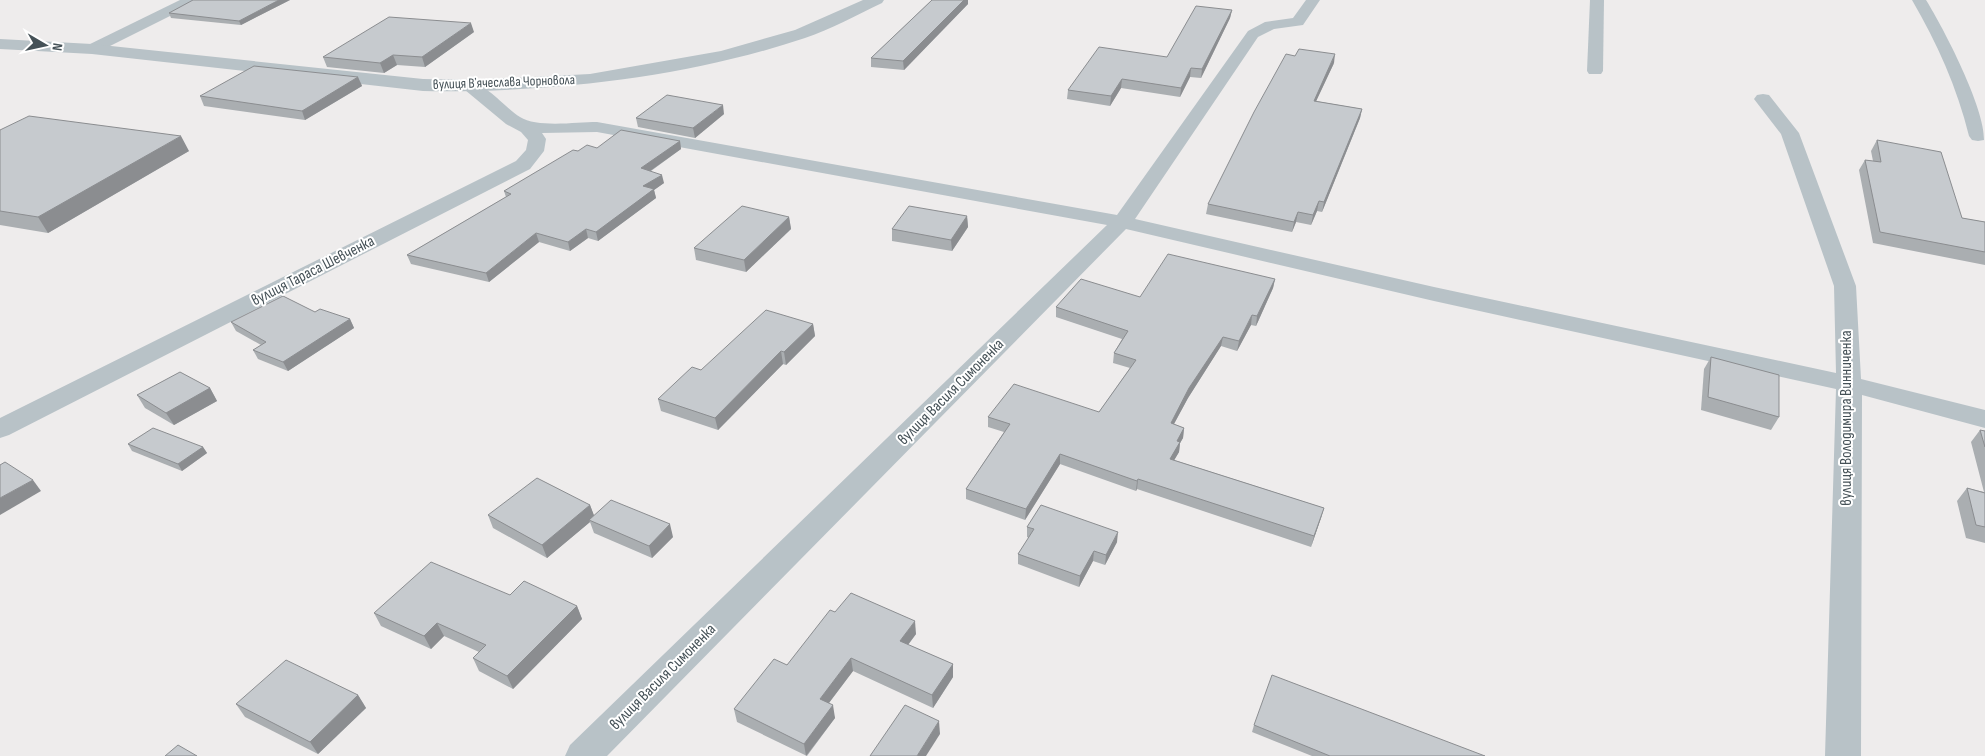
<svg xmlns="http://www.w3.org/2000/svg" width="1985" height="756" font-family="'Sofia Sans Condensed',sans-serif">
	<rect width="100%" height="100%" fill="#eeecec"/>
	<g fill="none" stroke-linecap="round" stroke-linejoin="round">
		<g fill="#b8c2c7" fill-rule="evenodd">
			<path d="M 180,0 L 198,0 L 196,3 L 98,52 L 86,52 L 84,49 L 86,46 Z"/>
			<path d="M 1306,0 L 1320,0 L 1303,25 L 1274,29 L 1258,37 L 1135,219 L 1434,287 L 1836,373 L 1834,286 L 1781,134 L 1754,99 L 1757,95 L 1763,94 L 1769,95 L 1799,133 L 1856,286 L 1861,379 L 1985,410 L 1985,428 L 1862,395 L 1861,756 L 1825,756 L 1836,389 L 1434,301 L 1126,229 L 607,756 L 565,756 L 570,745 L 1107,225 L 597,132 L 542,133 L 546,139 L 544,151 L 530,169 L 9,435 L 0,438 L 0,418 L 516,161 L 526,150 L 528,140 L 521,132 L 506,124 L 465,90 L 463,86 L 465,82 C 482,78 505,108 520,117 C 537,128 576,122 597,122 L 1117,215 L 1248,31 L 1265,22 L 1293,18 Z"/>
			<path d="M 1590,0 L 1604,0 L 1603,71 L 1601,74 L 1589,74 L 1587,71 Z"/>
			<path d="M 1912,0 L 1926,0 C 1944,29 1985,108 1984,140 L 1978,141 L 1972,140 L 1969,136 C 1957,87 1937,43 1912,0 Z"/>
		</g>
		<path fill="#b8c2c7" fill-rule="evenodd" d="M 863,0 L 884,0 L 882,3 C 857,15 831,29 805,38 C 686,78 549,93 423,91 L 92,54 L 0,49 L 0,39 L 92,44 L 423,79 L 471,80 L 590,74 L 721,51 L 795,30 Z"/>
	</g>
	<g fill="#aaaeb1">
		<path d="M 290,0 L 241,25 L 171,18 L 169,13 Z"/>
		<path d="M 932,0 L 968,0 L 968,4 L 904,70 L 871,67 L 871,58 Z"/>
		<path d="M 1232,10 L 1230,18 L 1201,78 L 1190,77 L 1180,97 L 1121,88 L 1110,106 L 1067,99 L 1068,90 L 1167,57 Z"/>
		<path d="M 474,32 L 425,67 L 397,65 L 384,73 L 327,67 L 323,57 Z"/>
		<path d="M 1334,63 L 1316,101 L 1362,109 L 1360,118 L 1322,212 L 1317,211 L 1311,225 L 1296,222 L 1292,232 L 1206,214 L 1208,204 Z"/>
		<path d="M 358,77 L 362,86 L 305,120 L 204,106 L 200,96 Z"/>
		<path d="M 724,114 L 695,138 L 638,127 L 636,118 Z"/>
		<path d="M 0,130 L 189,151 L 48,233 L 0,225 Z"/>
		<path d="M 1877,140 L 1962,218 L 1985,222 L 1985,265 L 1873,243 L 1859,170 L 1865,160 L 1873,161 L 1871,151 Z"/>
		<path d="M 680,141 L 681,149 L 651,171 L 664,183 L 654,190 L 656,198 L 598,241 L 588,238 L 570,251 L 539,242 L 489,282 L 411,264 L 407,255 L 506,197 L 504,191 L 578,151 L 597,148 Z"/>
		<path d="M 967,216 L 968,227 L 952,251 L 892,241 L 892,229 Z"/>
		<path d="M 789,217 L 791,229 L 746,272 L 696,260 L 694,248 Z"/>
		<path d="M 1275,279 L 1273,288 L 1256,326 L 1251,325 L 1237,351 L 1221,346 L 1188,398 L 1174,424 L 1184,428 L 1183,438 L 1180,443 L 1179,452 L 1174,460 L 1324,508 L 1321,518 L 1311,547 L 1137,489 L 1136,491 L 1060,464 L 1025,520 L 966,499 L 966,489 L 1004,432 L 988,427 L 988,417 L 1099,412 L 1130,368 L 1113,363 L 1114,353 L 1122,339 L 1056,317 L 1056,307 L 1140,297 Z"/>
		<path d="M 350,319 L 354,328 L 288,371 L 258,359 L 253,350 L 261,345 L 236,331 L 231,322 Z"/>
		<path d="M 813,324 L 815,336 L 786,365 L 783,364 L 718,430 L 661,411 L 658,399 L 701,370 Z"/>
		<path d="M 1711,357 L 1779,417 L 1771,430 L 1701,410 L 1704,369 Z"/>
		<path d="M 210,388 L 217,401 L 174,425 L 145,408 L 137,395 Z"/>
		<path d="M 1980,430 L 1985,431 L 1985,543 L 1966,538 L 1957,501 L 1967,488 L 1984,492 L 1971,442 Z"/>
		<path d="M 128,444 L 203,447 L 207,453 L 182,471 L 132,451 Z"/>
		<path d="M 590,505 L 594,516 L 673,537 L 652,558 L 594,533 L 590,522 L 547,558 L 493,528 L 488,515 Z"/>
		<path d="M 1027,527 L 1117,542 L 1105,565 L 1093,561 L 1079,587 L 1018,564 L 1018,554 L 1029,538 L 1027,537 Z"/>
		<path d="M 510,595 L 577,606 L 582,619 L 513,689 L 479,671 L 473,658 L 479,652 L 444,636 L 431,649 L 381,626 L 374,613 Z"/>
		<path d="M 835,612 L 916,634 L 908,645 L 953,664 L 953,677 L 933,708 L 853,671 L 829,703 L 835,718 L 807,756 L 737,722 L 734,709 L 787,665 Z"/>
		<path d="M 358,695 L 366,708 L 318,754 L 245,717 L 236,704 Z"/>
		<path d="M 1254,725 L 1485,756 L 1312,756 L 1252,732 Z"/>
	</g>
	<g fill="#8b8d90">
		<path d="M 279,0 L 290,0 L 241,25 L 239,21 Z"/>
		<path d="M 964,0 L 968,0 L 968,4 L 904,70 L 903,61 Z"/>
		<path d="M 1232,10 L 1230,18 L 1201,78 L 1202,69 Z"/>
		<path d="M 471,23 L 474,32 L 425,67 L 422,57 Z"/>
		<path d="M 1335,54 L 1334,63 L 1312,110 L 1314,101 Z"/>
		<path d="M 393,55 L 397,65 L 384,73 L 380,63 Z"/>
		<path d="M 1191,68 L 1190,77 L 1180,97 L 1181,88 Z"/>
		<path d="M 358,77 L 362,86 L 305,120 L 302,111 Z"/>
		<path d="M 1122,79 L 1121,88 L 1110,106 L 1111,96 Z"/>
		<path d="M 723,105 L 724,114 L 695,138 L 693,128 Z"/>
		<path d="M 1362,109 L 1360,118 L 1322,212 L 1324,202 Z"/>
		<path d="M 181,136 L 189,151 L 48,233 L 38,217 Z"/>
		<path d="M 680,141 L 681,149 L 643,176 L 641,168 Z"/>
		<path d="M 662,175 L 664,183 L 654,190 L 656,198 L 598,241 L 596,232 L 643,186 Z"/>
		<path d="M 1319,201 L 1317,211 L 1311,225 L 1313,215 Z"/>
		<path d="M 1298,212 L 1296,222 L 1292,232 L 1294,222 Z"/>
		<path d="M 967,216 L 968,227 L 952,251 L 951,240 Z"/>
		<path d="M 789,217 L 791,229 L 746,272 L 744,260 Z"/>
		<path d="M 586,229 L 588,238 L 570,251 L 568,242 Z"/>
		<path d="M 536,233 L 539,242 L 489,282 L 486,273 Z"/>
		<path d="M 1275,279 L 1273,288 L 1256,326 L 1257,316 Z"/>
		<path d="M 1252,315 L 1251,325 L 1237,351 L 1239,341 Z"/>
		<path d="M 350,319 L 354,328 L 288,371 L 283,362 Z"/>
		<path d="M 813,324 L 815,336 L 786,365 L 784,352 Z"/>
		<path d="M 1223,337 L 1221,346 L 1188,398 L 1169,433 L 1171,423 L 1189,388 Z"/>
		<path d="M 781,351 L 783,364 L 718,430 L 715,418 Z"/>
		<path d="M 210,388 L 217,401 L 174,425 L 166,413 Z"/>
		<path d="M 1184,428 L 1183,438 L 1180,443 L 1179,452 L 1169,469 L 1170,459 L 1177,441 Z"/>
		<path d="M 203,447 L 207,453 L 182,471 L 178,464 Z"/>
		<path d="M 1060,454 L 1060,464 L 1025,520 L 1026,509 Z"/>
		<path d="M 1138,479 L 1137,489 L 1136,491 L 1137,481 Z"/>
		<path d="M 33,480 L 41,491 L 0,515 L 0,498 Z"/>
		<path d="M 590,505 L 595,518 L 589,520 L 590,522 L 547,558 L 542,545 Z"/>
		<path d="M 1324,508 L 1321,518 L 1311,547 L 1314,536 Z"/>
		<path d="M 670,524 L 673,537 L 652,558 L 649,546 Z"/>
		<path d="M 1118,532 L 1117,542 L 1105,565 L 1106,555 Z"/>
		<path d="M 1094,551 L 1093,561 L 1079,587 L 1080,576 Z"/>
		<path d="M 577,606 L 582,619 L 513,689 L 507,676 Z"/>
		<path d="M 915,621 L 916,634 L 901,654 L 900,641 Z"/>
		<path d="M 437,623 L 444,636 L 431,649 L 424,636 Z"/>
		<path d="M 851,658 L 853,671 L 822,712 L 820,699 Z"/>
		<path d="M 953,664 L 953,677 L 933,708 L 932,695 Z"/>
		<path d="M 358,695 L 366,708 L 318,754 L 310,742 Z"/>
		<path d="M 833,705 L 835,718 L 806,756 L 804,744 Z"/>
		<path d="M 939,721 L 940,734 L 926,756 L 917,756 Z"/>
	</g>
	<g fill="#c6cace" stroke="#8b8d90">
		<path d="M 193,0 L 279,0 L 239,21 L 169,13 Z"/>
		<path d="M 932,0 L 964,0 L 903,61 L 871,58 Z"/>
		<path d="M 1196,6 L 1232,10 L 1202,69 L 1191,68 L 1181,88 L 1122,79 L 1111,96 L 1068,90 L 1099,47 L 1167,57 Z"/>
		<path d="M 389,17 L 471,23 L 422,57 L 393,55 L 380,63 L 323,57 Z"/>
		<path d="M 1299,49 L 1335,54 L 1314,101 L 1362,109 L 1324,202 L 1319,201 L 1313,215 L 1298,212 L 1294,222 L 1208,204 L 1254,112 L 1286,54 L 1295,56 Z"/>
		<path d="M 254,66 L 358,77 L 302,111 L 200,96 Z"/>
		<path d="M 667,95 L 723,105 L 693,128 L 636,118 Z"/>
		<path d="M 29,116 L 181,136 L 38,217 L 0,211 L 0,130 Z"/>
		<path d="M 621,130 L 680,141 L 641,168 L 662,175 L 643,186 L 654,189 L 596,232 L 586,229 L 568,242 L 536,233 L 486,273 L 407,255 L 511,194 L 504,191 L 573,150 L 578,151 L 587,145 L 597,148 Z"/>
		<path d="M 1877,140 L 1941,152 L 1962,218 L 1985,222 L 1985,252 L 1880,232 L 1865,160 L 1881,162 Z"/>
		<path d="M 742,206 L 789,217 L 744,260 L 694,248 Z"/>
		<path d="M 909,206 L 967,216 L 951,240 L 892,229 Z"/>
		<path d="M 1168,254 L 1275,279 L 1257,316 L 1252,315 L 1239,341 L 1223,337 L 1189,388 L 1171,423 L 1184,428 L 1177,441 L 1180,442 L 1170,459 L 1324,508 L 1314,536 L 1138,479 L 1137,481 L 1060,454 L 1026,509 L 966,489 L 1010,424 L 988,417 L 1014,384 L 1099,412 L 1136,360 L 1114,353 L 1128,331 L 1056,307 L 1081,279 L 1140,297 Z"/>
		<path d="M 283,296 L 315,312 L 320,309 L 350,319 L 283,362 L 253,350 L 266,342 L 231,322 Z"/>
		<path d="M 766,310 L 813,324 L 784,352 L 781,351 L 715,418 L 658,399 L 692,367 L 701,370 Z"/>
		<path d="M 1711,357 L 1779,375 L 1779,417 L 1708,397 Z"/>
		<path d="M 180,372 L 210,388 L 166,413 L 137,395 Z"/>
		<path d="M 153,428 L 203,447 L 178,464 L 128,444 Z"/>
		<path d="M 1980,430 L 1985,431 L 1985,447 Z"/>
		<path d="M 5,462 L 33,480 L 0,498 L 0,465 Z"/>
		<path d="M 537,478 L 590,505 L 542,545 L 488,515 Z"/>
		<path d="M 1967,488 L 1985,493 L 1985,527 L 1976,525 Z"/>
		<path d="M 611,500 L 670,524 L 649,546 L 589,520 Z"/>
		<path d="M 1041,505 L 1118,532 L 1106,555 L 1094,551 L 1080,576 L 1018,554 L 1034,529 L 1027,527 Z"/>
		<path d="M 431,562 L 510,595 L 524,581 L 577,606 L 507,676 L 473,658 L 486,645 L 437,623 L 424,636 L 374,613 Z"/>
		<path d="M 851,593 L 915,621 L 900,641 L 953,664 L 932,695 L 851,658 L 820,699 L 833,705 L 804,744 L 734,709 L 774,659 L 787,665 L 830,610 L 835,612 Z"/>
		<path d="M 286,660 L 358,695 L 310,742 L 236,704 Z"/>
		<path d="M 1272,675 L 1485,756 L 1330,756 L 1254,725 Z"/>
		<path d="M 905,705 L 939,721 L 917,756 L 870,756 Z"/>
		<path d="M 178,745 L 197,756 L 165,756 Z"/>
	</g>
	<g text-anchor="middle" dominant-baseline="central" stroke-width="4" stroke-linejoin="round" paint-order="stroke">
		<g font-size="14" fill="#455157" stroke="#fff">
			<text transform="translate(504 82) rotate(-2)">вулиця Вʼячеслава Чорновола</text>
		</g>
		<g font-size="16" fill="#455157" stroke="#fff">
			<text transform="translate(313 271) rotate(-27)">вулиця Тараса Шевченка</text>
			<text transform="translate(951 392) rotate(-45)">вулиця Василя Симоненка</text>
			<text transform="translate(1846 418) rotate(-90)">вулиця Володимира Винниченка</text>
			<text transform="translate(663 677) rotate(-45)">вулиця Василя Симоненка</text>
		</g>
	</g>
	<g transform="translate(45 45) rotate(99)" stroke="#ffffff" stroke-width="4" paint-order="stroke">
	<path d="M0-4L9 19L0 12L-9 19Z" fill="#455157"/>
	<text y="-8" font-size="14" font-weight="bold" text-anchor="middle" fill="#455157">N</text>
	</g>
</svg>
